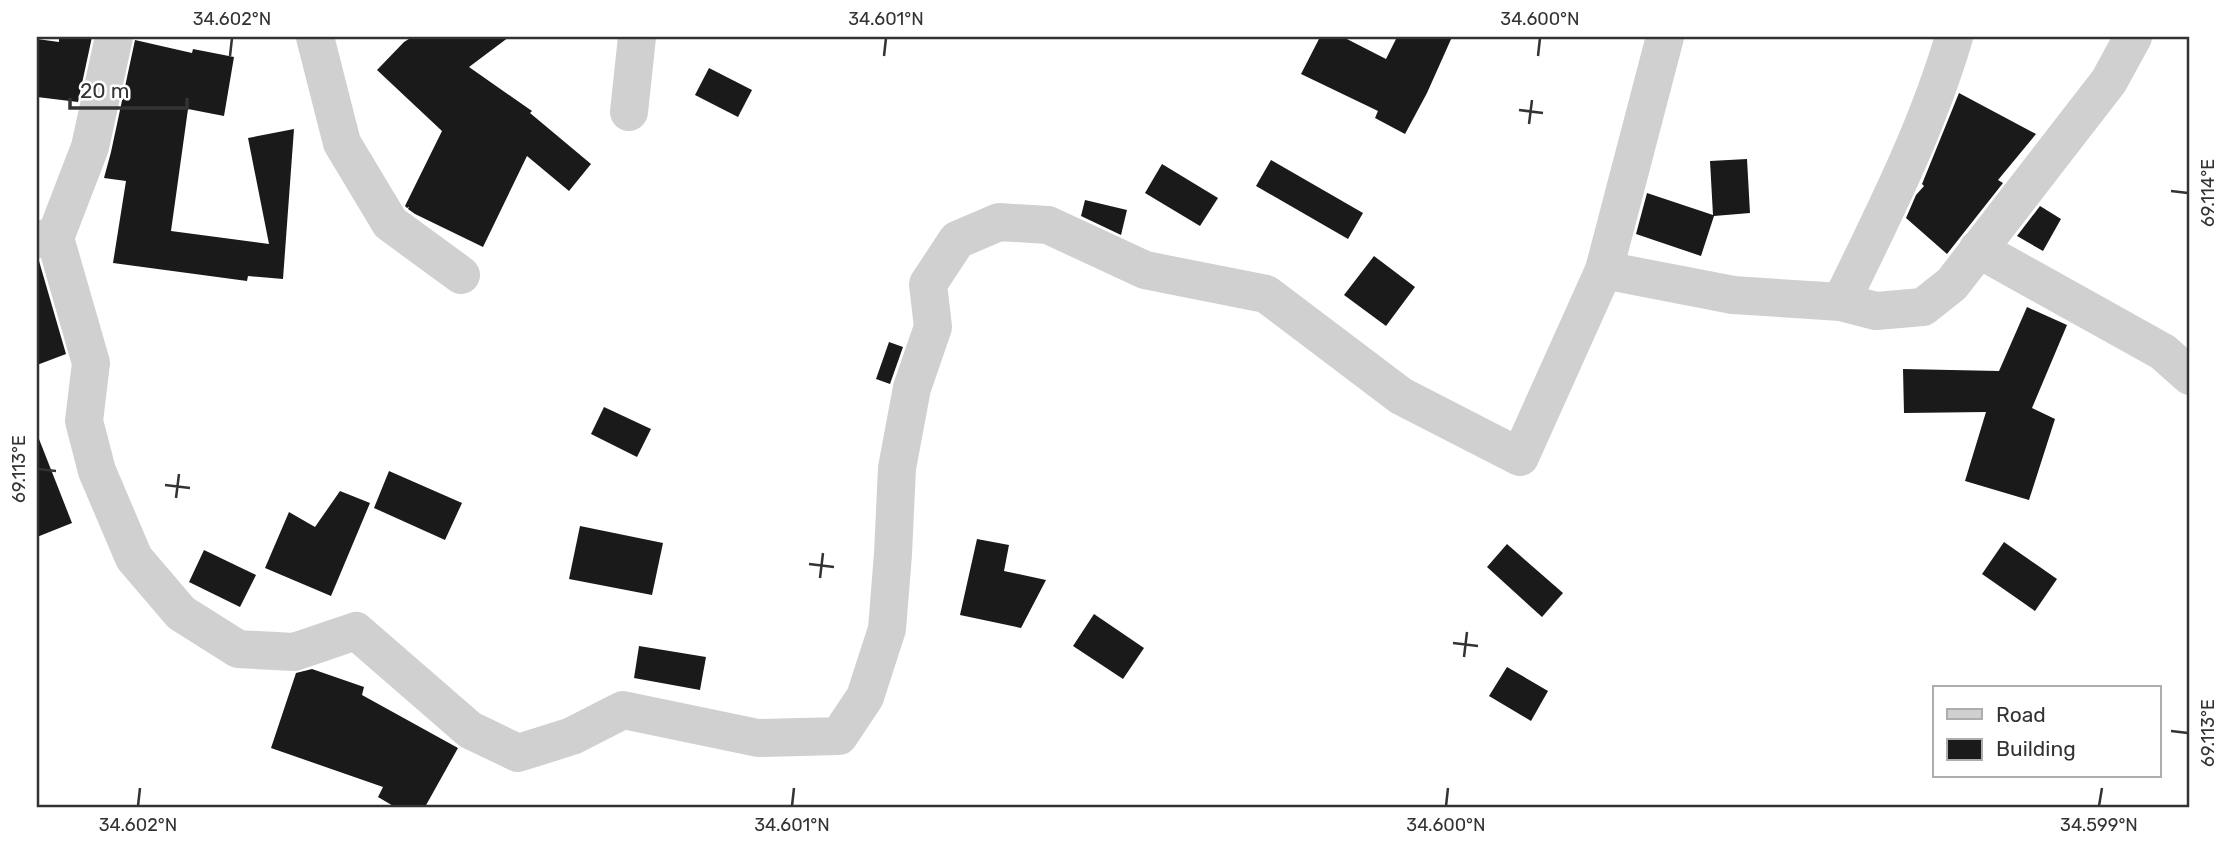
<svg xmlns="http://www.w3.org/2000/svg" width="2227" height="844" font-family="Rubik,sans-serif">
	<rect width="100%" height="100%" fill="#fff"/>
	<g fill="#1a1a1a">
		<path d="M 59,37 L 92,37 L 78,102 L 37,97 L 37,39 L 59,42 Z"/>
		<path d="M 412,37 L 509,37 L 469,67 L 532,111 L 530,113 L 591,164 L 569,191 L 527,156 L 483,247 L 415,214 L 408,209 L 409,207 L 407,208 L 405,206 L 442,131 L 377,70 L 404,42 Z"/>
		<path d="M 1320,37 L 1343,37 L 1386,59 L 1397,37 L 1452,37 L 1427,93 L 1405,134 L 1375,118 L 1378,111 L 1301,74 Z"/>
		<path d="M 135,40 L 192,53 L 193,49 L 234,57 L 224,116 L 188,109 L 171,231 L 269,244 L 248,138 L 294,129 L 283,279 L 248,276 L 247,281 L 113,263 L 126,181 L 104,178 L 111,152 Z"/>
		<path d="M 709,68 L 752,90 L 738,117 L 695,95 Z"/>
		<path d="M 1959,93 L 2036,134 L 1998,180 L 2003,183 L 1947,254 L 1906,218 L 1916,195 L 1924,186 L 1922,184 Z"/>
		<path d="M 1747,159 L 1750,213 L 1714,216 L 1701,256 L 1636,234 L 1647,193 L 1713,215 L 1710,161 Z"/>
		<path d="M 1271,160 L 1363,213 L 1348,239 L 1256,186 Z"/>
		<path d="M 1162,164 L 1218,198 L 1200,226 L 1145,193 Z"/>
		<path d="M 1085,200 L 1127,210 L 1121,235 L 1081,216 Z"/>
		<path d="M 2040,206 L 2061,219 L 2043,251 L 2017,236 Z"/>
		<path d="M 1374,256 L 1415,287 L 1386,326 L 1344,295 Z"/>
		<path d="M 37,261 L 39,261 L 66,354 L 37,365 Z"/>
		<path d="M 2027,307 L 2067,325 L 2032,408 L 2055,419 L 2029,500 L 1965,481 L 1986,412 L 1904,413 L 1903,369 L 1999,371 Z"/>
		<path d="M 889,342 L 903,347 L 890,384 L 876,379 Z"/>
		<path d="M 604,407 L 651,429 L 637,457 L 591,434 Z"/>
		<path d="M 39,439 L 72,523 L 37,537 L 37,440 Z"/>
		<path d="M 389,471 L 462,503 L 445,540 L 374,508 Z"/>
		<path d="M 340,491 L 370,503 L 331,596 L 265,568 L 289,512 L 315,527 Z"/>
		<path d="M 580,526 L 663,543 L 652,595 L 569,579 Z"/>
		<path d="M 977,539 L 1009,545 L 1004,571 L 1046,580 L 1021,628 L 960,615 Z"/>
		<path d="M 2004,542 L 2057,579 L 2035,611 L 1982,574 Z"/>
		<path d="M 1507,544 L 1563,593 L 1542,617 L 1487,567 Z"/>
		<path d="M 204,550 L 256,575 L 240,607 L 189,582 Z"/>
		<path d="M 1094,614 L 1144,648 L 1123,679 L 1073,646 Z"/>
		<path d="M 639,646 L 706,657 L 700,690 L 634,678 Z"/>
		<path d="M 1507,667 L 1548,691 L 1531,721 L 1489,696 Z"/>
		<path d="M 312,669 L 364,687 L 362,695 L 458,748 L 425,807 L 395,807 L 378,797 L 383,787 L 271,748 L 296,673 Z"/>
	</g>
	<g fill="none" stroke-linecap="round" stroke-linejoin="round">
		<g stroke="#d0d0d0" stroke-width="38">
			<path d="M 315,37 L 342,143 L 390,223 L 461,275"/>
			<path d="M 629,112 L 637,37"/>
			<path d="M 55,238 L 91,363 L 84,421 L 97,471 L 134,558 L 181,613 L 238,649 L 294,652 L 356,631 L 470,730 L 518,753 L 572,736 L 623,710 L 758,738 L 839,736 L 865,697 L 887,629 L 893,554 L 897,468 L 912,388 L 933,327 L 928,284 L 957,240 L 999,222 L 1048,225 L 1145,270 L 1266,294 L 1401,396 L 1520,457 L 1604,270 L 1665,37"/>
			<path d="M 37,239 L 55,238 L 90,147 L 114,37"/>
			<path d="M 1978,249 L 2163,352 L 2190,376"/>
			<path d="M 1604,270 L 1733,295 L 1841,302 L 1876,311 L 1923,307 L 1952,284 L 2109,81 L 2133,37"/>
			<path d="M 1841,302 C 1883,216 1927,129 1954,37"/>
		</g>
	</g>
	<path fill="none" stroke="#333" stroke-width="2.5" d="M 230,56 L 232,38M 884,56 L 886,38M 1538,56 L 1540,38M 1519,110 L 1543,113M 1529,124 L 1532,100M 2171,191 L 2188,193M 38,469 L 56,471M 165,485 L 190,488M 176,498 L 179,474M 809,564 L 834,567M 820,578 L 823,553M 1453,643 L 1478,646M 1464,657 L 1467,632M 2171,731 L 2188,733M 138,806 L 140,788M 792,806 L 794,788M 1446,806 L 1448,788M 2099,806 L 2102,788"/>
	<rect width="2227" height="844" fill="none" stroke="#ffffff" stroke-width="77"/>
	<rect x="1933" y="686" width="228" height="91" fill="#ffffff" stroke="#adadad" stroke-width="2"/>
	<rect x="1947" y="709" width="35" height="10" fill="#d0d0d0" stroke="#adadad" stroke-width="2"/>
	<text x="1996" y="722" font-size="21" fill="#333333">Road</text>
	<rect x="1947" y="739" width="35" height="21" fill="#1a1a1a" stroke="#adadad" stroke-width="2"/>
	<text x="1996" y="756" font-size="21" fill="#333333">Building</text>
	<path d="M70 98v10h117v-10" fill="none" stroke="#333333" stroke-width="3.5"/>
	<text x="80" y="98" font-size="21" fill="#333333" stroke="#ffffff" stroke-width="5" paint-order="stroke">20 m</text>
	<rect x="38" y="38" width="2150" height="768" fill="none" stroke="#333" stroke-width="2.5"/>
	<g font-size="18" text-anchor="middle" fill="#333">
		<text x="232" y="25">34.602°N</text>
		<text x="886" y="25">34.601°N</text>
		<text x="1540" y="25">34.600°N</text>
		<text transform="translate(2208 193) rotate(-90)" y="6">69.114°E</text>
		<text transform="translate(19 469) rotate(-90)" y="6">69.113°E</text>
		<text transform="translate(2208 733) rotate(-90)" y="6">69.113°E</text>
		<text x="138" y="831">34.602°N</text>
		<text x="792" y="831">34.601°N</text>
		<text x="1446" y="831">34.600°N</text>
		<text x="2099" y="831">34.599°N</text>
	</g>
</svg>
